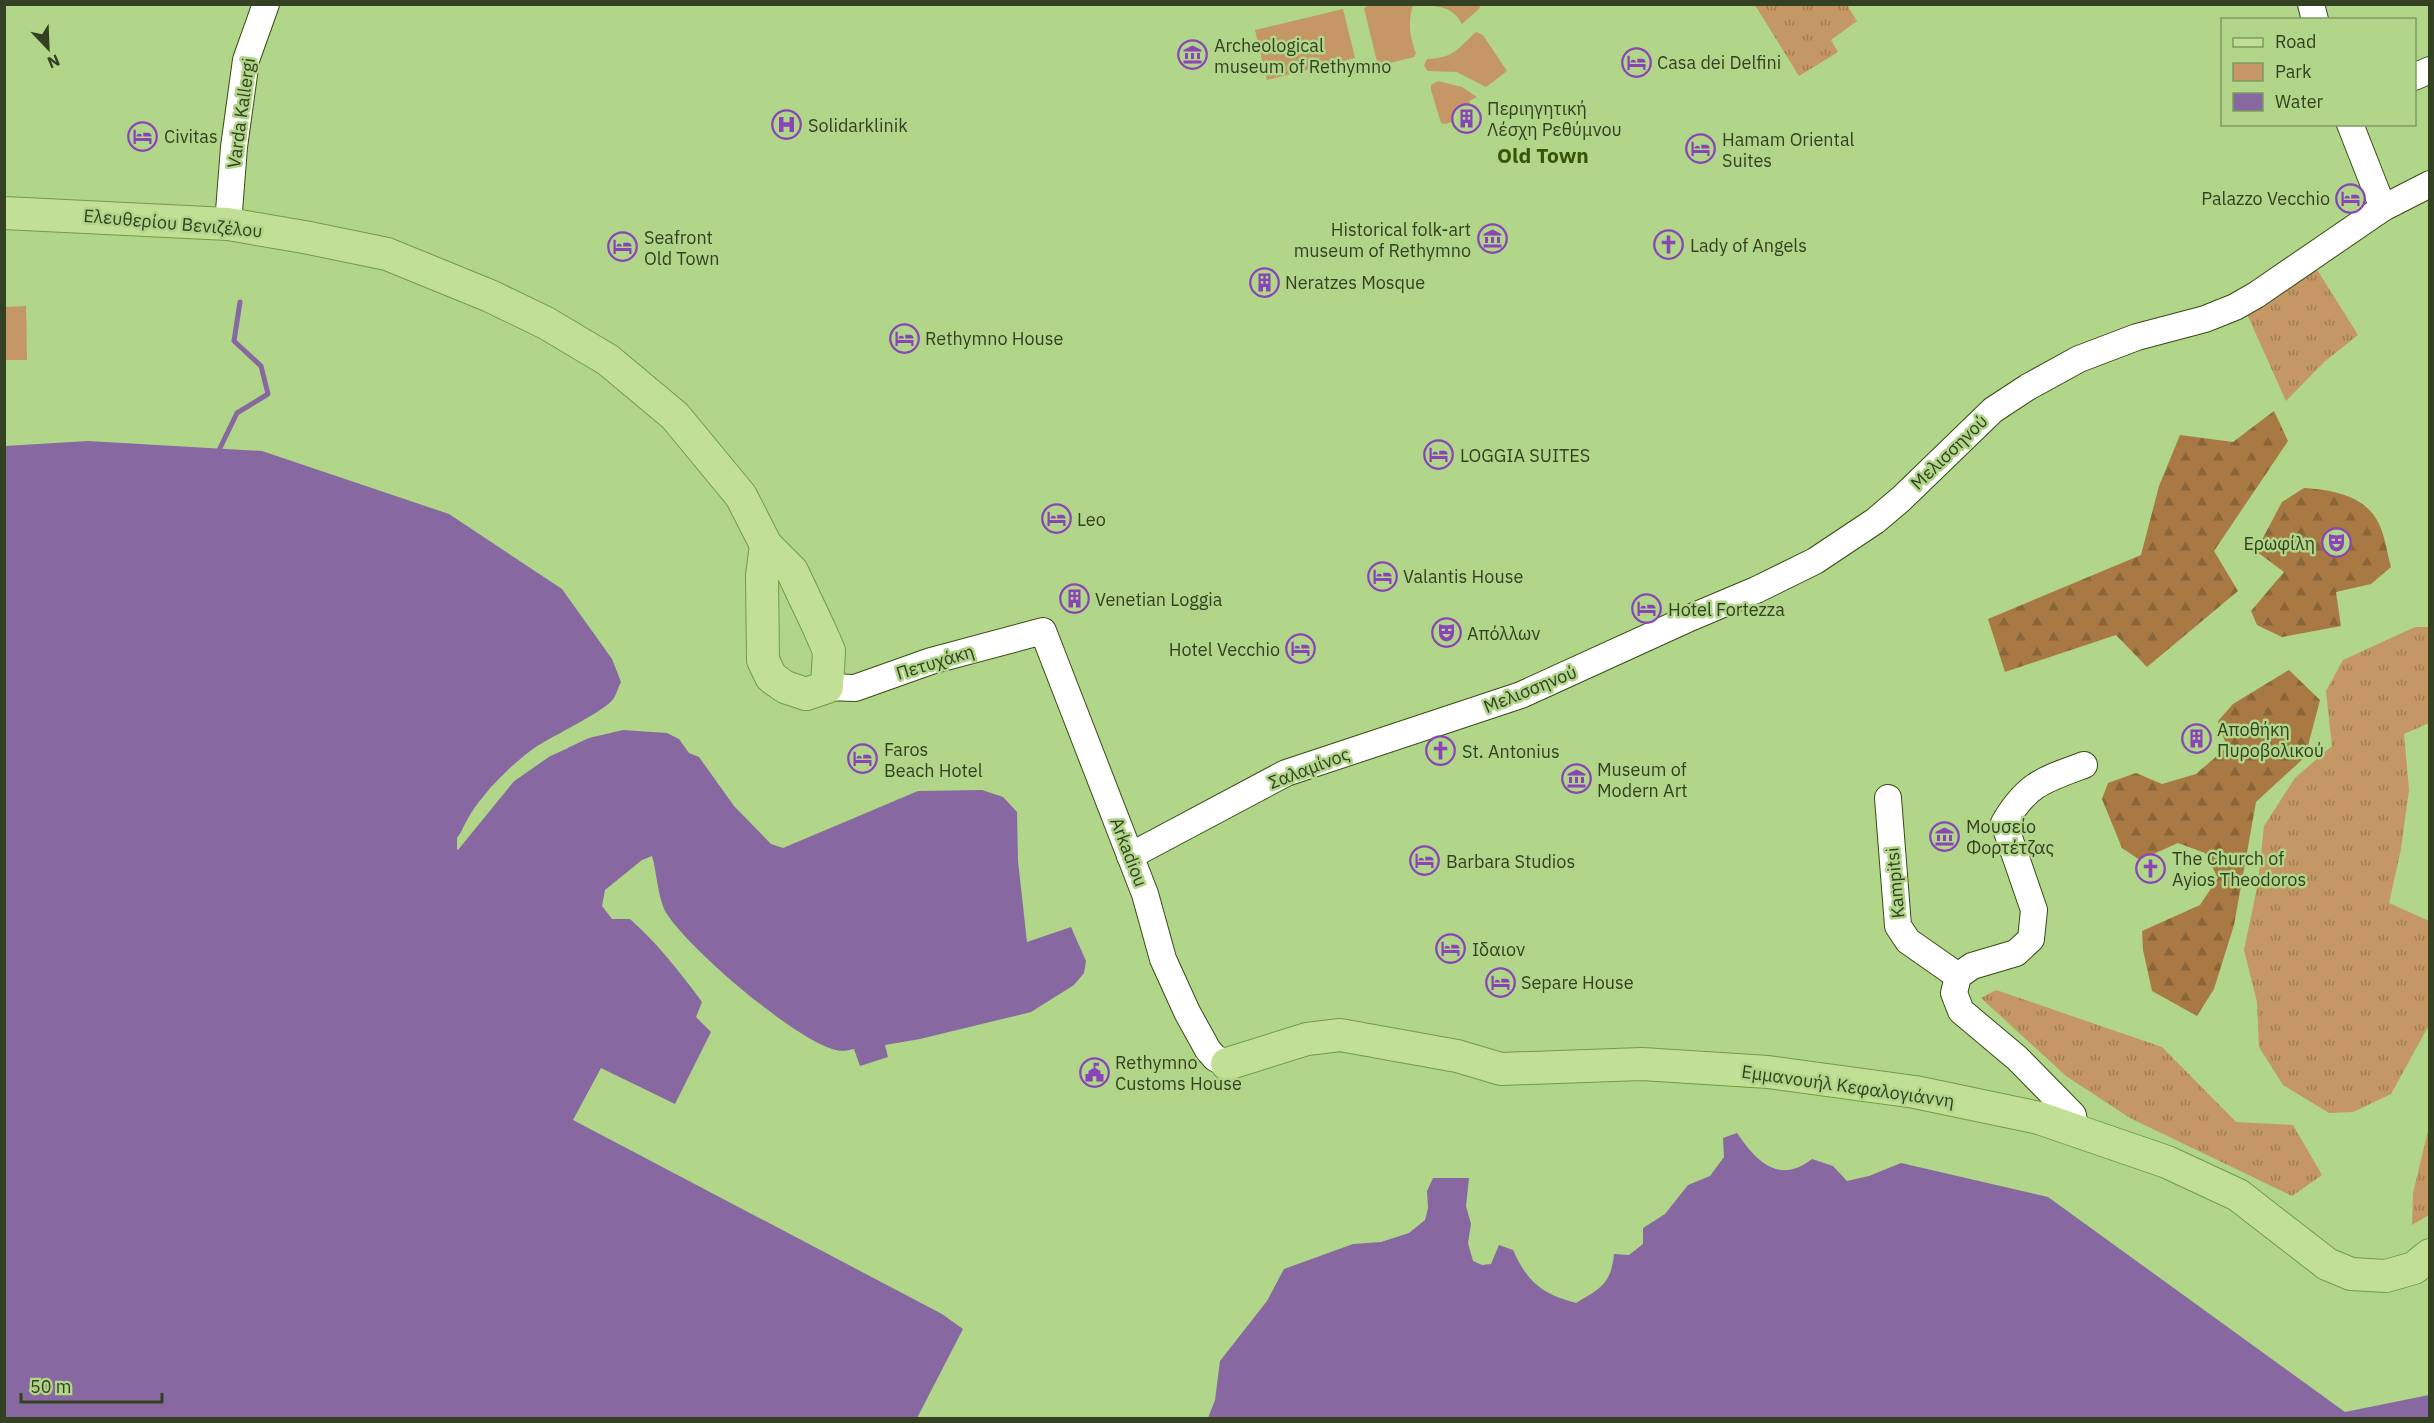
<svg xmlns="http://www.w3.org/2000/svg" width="2434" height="1423" font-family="'IBM Plex Sans',sans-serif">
	<defs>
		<pattern id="grass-tufts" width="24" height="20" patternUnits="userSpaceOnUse" patternTransform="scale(1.5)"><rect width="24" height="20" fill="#c49764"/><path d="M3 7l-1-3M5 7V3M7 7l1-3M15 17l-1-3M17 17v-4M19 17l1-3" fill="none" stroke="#a07d52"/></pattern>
		<pattern id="forest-firs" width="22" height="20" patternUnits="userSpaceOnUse" patternTransform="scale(1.5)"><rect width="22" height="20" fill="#a87942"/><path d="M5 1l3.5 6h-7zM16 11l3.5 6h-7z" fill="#896537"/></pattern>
	</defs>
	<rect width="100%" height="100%" fill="#b1d589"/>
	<g fill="url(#grass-tufts)">
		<path d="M 1755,5 L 1847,5 L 1857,21 L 1831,40 L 1838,52 L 1799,76 Z"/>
		<path d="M 2316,268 L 2358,335 L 2324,362 L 2286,401 L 2246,312 Z"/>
		<path d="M 2415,627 L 2429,627 L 2429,723 L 2404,734 L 2409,790 L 2401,849 L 2389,903 L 2429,921 L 2429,1025 L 2391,1094 L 2353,1112 L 2329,1113 L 2283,1085 L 2259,1047 L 2257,1002 L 2244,950 L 2258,883 L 2264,826 L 2295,778 L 2332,746 L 2326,691 L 2343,660 Z"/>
		<path d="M 1996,990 L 2162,1047 L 2236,1122 L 2293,1125 L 2322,1175 L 2292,1196 L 2130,1118 L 2066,1076 L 1981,998 Z"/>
		<path d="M 2429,1127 L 2429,1215 L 2412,1225 L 2413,1193 Z"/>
	</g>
	<g fill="url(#forest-firs)">
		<path d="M 2274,411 L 2288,441 L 2214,551 L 2238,591 L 2147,667 L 2116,635 L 2005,672 L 1988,619 L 2141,555 L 2159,486 L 2180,435 L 2233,442 Z"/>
		<path d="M 2304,488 C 2332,490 2364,495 2378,522 C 2385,535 2387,553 2391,567 L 2371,584 L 2336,592 L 2341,626 L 2282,637 L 2257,625 L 2251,611 L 2284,572 L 2256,551 L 2282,502 Z"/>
		<path d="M 2289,670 L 2320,700 L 2305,757 L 2256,802 L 2234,925 L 2214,989 L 2197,1016 L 2152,991 L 2143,950 L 2142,931 L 2200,905 L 2218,878 L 2205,853 L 2178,843 L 2140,860 L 2122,848 L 2102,799 L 2108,783 L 2136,773 L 2162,784 L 2196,774 L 2227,747 L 2218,721 L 2233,704 Z"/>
	</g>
	<g fill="#c49764">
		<path d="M 1371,4 L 1413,5 C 1408,22 1409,36 1416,53 L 1414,57 L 1378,66 L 1364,8 Z"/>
		<path d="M 1479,5 L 1480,8 L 1462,24 C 1453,6 1437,6 1419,5 Z"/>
		<path d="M 1343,9 L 1355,58 L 1267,80 L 1255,30 Z"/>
		<path d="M 1476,32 L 1483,35 L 1507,71 L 1486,87 L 1457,72 L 1428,71 L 1424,66 L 1427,59 C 1455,58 1457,49 1476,32 Z"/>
		<path d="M 1438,81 L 1462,87 L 1477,97 L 1469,101 L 1472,110 L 1468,112 L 1469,115 L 1446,124 L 1441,123 L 1431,90 L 1431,85 Z"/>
		<path d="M 26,306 L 27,360 L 5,360 L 5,307 Z"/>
	</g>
	<g fill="#8868a1">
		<path d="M 88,441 L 262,451 L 449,514 L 562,589 L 612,659 L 621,682 C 618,687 617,693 614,698 C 606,711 552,736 536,747 C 510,764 456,817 458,850 L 514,781 L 550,756 L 589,738 L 623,730 L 667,733 L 679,739 L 689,753 L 699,757 L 734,806 L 771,844 L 783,848 L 918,791 L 982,790 L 1003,797 L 1017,812 L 1018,861 L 1027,942 L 1071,927 L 1086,961 L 1084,973 L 1074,985 L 1031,1012 L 920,1039 L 885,1045 L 888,1057 L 860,1066 L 854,1049 C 849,1050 842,1052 836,1050 C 796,1041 689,949 667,914 C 658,901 657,872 652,856 L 642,860 L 605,890 L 602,906 L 612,919 L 630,919 C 658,944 680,972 702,1002 L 696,1017 L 711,1032 L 675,1104 L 601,1068 L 573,1120 L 942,1314 L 963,1329 L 917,1418 L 5,1418 L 5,446 Z"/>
		<path d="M 1737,1133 C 1756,1161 1779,1185 1812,1159 L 1833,1166 L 1847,1181 L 1869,1176 L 1901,1163 L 2048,1197 L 2345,1412 L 2429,1395 L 2429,1418 L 1208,1418 L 1215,1400 L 1220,1361 L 1267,1301 L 1284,1269 L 1353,1244 L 1381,1242 L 1409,1233 L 1425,1220 L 1428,1208 L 1427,1191 L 1433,1178 L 1469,1178 L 1466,1206 L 1471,1224 L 1468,1243 L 1473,1261 L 1482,1265 L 1491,1264 L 1499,1245 L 1513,1250 C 1528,1283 1542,1294 1576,1303 C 1601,1288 1611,1284 1614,1254 L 1629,1255 L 1643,1244 L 1643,1228 L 1665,1214 L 1688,1185 L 1710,1176 L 1724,1157 L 1723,1138 Z"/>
	</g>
	<path fill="#b1d589" d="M 562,734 L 560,738 L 538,749 L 493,789 L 471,821 L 460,842 L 512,779 L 549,753 L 565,746 L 568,748 L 550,756 L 514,781 L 457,850 L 457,838 L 491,787 L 536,747 Z"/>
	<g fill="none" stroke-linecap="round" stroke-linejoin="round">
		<path stroke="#8868a1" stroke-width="5" d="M 220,448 L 237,413 L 268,394 L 261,366 L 234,341 L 240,302"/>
		<defs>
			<g id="minor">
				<path d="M 2311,4 L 2315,20"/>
				<path d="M 2414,77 L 2430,70"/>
				<path d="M 2350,124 L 2383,208"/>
				<path d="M 228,224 L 234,147 L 246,60 L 266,4"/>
				<path d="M 827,687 L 855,688 L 931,661 L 1043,631 L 1145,894 L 1163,959 L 1187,1012 L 1208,1050 L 1215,1058 L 1227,1064"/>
				<path d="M 1888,798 L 1898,926 L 1908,941 L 1958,976"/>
				<path d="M 1130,856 L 1286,773 L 1521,695 L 1692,617 L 1756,590 L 1815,561 L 1875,521 L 1901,499 L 1993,410 L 2028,387 L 2079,359 L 2137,337 L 2205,319 L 2235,307 L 2256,295 L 2383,208 L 2430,184"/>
				<path d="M 2075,1130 L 2073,1115 L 2017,1058 L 1961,1011 L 1954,993 L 1958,976 L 1972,966 L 2016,953 L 2031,939 L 2034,910 L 2004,823 C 2027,784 2043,780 2084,765"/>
			</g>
			<g id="major">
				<path d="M 4,213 L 228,224 L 304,237 L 387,254 L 490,296 L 546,323 L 608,360 L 675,416 L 741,496 L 766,545 L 792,571 L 819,628 L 829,651 L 827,687 L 806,694 L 785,687 L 771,677 L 763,660 L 762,576 L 766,545"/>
				<path d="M 1227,1064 L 1307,1039 L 1340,1035 L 1457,1056 L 1501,1069 L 1642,1064 L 1768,1072 L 1915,1092 L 2039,1118 L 2167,1162 L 2238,1195 L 2327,1264 L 2351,1274 L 2386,1276 L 2414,1268 L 2430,1255"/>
			</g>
		</defs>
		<use href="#minor" stroke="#364d15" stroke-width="28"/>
		<use href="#major" stroke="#749b3f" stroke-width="34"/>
		<use href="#minor" stroke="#fff" stroke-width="26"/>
		<use href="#major" stroke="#c1e095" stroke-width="32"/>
	</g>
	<defs>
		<symbol id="museum-ring" viewBox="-11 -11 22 22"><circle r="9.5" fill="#b1d589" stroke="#8944b8" stroke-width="1.5"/><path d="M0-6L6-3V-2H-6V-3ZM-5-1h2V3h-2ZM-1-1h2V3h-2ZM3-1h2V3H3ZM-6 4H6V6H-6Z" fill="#8944b8"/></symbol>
		<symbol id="hotel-ring" viewBox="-11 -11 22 22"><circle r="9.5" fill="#b1d589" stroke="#8944b8" stroke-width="1.5"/><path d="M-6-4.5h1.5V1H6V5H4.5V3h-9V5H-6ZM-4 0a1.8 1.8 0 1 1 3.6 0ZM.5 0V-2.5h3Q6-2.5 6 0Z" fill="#8944b8"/></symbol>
		<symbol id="building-ring" viewBox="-11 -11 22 22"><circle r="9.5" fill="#b1d589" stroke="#8944b8" stroke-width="1.5"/><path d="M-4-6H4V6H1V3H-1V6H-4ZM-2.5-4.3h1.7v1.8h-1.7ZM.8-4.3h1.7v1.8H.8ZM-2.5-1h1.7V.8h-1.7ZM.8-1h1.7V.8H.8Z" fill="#8944b8"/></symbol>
		<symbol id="hospital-ring" viewBox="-11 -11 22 22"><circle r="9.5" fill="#b1d589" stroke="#8944b8" stroke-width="1.5"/><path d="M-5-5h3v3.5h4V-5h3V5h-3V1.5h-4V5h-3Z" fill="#8944b8"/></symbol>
		<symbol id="church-ring" viewBox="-11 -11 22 22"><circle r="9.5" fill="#b1d589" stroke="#8944b8" stroke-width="1.5"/><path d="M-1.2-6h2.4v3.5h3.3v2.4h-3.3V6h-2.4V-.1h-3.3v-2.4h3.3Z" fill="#8944b8"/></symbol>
		<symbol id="theatre-ring" viewBox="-11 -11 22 22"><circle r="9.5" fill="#b1d589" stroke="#8944b8" stroke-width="1.5"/><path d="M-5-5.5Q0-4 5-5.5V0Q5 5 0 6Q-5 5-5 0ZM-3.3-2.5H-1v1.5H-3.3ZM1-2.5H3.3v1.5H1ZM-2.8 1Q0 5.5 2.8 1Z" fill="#8944b8"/></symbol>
		<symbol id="civic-ring" viewBox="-11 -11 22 22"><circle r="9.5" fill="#b1d589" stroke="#8944b8" stroke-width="1.5"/><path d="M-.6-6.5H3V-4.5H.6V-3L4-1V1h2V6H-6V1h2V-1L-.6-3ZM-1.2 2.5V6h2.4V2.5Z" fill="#8944b8"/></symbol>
	</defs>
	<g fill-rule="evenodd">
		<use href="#museum-ring" x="1176" y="38" width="33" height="33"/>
		<use href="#hotel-ring" x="1620" y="46" width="33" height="33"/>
		<use href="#building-ring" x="1450" y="102" width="33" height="33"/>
		<use href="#hospital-ring" x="770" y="108" width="33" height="33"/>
		<use href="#hotel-ring" x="126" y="120" width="33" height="33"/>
		<use href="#hotel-ring" x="1684" y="132" width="33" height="33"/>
		<use href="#hotel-ring" x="2334" y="182" width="33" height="33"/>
		<use href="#museum-ring" x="1476" y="222" width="33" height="33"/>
		<use href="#church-ring" x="1652" y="228" width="33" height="33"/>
		<use href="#hotel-ring" x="606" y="230" width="33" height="33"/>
		<use href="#building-ring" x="1248" y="266" width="33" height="33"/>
		<use href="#hotel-ring" x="888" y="322" width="33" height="33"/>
		<use href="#hotel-ring" x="1422" y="438" width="33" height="33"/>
		<use href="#hotel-ring" x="1040" y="502" width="33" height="33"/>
		<use href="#theatre-ring" x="2320" y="526" width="33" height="33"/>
		<use href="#hotel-ring" x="1366" y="560" width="33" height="33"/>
		<use href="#building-ring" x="1058" y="582" width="33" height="33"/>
		<use href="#hotel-ring" x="1630" y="592" width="33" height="33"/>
		<use href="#theatre-ring" x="1430" y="616" width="33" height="33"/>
		<use href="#hotel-ring" x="1284" y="632" width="33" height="33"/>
		<use href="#building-ring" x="2180" y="722" width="33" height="33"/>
		<use href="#church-ring" x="1424" y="734" width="33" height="33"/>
		<use href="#hotel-ring" x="846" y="742" width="33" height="33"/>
		<use href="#museum-ring" x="1560" y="762" width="33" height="33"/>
		<use href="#museum-ring" x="1928" y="820" width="33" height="33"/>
		<use href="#hotel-ring" x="1408" y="844" width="33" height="33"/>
		<use href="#church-ring" x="2134" y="852" width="33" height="33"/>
		<use href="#hotel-ring" x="1434" y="932" width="33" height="33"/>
		<use href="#hotel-ring" x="1484" y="966" width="33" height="33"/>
		<use href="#civic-ring" x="1078" y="1056" width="33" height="33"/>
	</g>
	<g text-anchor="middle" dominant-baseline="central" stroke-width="5" stroke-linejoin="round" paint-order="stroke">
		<g font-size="18" fill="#334122" stroke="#b1d589" text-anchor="start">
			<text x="1214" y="45">Archeological<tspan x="1214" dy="21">museum of Rethymno</tspan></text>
			<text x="1657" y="62">Casa dei Delfini</text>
			<text x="1487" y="108">Περιηγητική<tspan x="1487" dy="21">Λέσχη Ρεθύμνου</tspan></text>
			<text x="808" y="125">Solidarklinik</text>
			<text x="164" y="136">Civitas</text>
			<text x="1722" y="139">Hamam Oriental<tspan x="1722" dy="21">Suites</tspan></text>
			<text x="2330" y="198" text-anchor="end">Palazzo Vecchio</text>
			<text x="1471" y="229" text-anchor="end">Historical folk-art<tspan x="1471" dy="21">museum of Rethymno</tspan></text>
			<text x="644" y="237">Seafront<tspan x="644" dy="21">Old Town</tspan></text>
			<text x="1690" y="245">Lady of Angels</text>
			<text x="1285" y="282">Neratzes Mosque</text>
			<text x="925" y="338">Rethymno House</text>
			<text x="1460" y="455">LOGGIA SUITES</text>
			<text x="1077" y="519">Leo</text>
			<text x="2315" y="543" text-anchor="end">Ερωφίλη</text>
			<text x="1403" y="576">Valantis House</text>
			<text x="1095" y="599">Venetian Loggia</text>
			<text x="1668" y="609">Hotel Fortezza</text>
			<text x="1467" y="633">Απόλλων</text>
			<text x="1280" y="649" text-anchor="end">Hotel Vecchio</text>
			<text x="2217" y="729">Αποθήκη<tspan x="2217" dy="21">Πυροβολικού</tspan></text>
			<text x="884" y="749">Faros<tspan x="884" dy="21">Beach Hotel</tspan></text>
			<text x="1462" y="751">St. Antonius</text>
			<text x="1597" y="769">Museum of<tspan x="1597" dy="21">Modern Art</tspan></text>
			<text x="1966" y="826">Μουσείο<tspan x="1966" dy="21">Φορτέτζας</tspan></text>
			<text x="2172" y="858">The Church of<tspan x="2172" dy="21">Ayios Theodoros</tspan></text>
			<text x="1446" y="861">Barbara Studios</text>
			<text x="1472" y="949">Ιδαιον</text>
			<text x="1521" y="982">Separe House</text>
			<text x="1115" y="1062">Rethymno<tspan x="1115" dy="21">Customs House</tspan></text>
		</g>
		<g font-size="18" fill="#334122" stroke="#b1d589">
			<text transform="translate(241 113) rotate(-82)">Varda Kallergi</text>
			<text transform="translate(173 223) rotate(5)">Ελευθερίου Βενιζέλου</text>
			<text transform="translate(1949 452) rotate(-44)">Μελισσηνού</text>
			<text transform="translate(935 662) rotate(-17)">Πετυχάκη</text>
			<text transform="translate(1530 689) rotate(-22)">Μελισσηνού</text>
			<text transform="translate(1309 768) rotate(-21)">Σαλαμίνος</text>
			<text transform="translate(1129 852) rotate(69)">Arkadiou</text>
			<text transform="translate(1895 883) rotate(-95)">Kampitsi</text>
			<text transform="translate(1848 1086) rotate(8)">Εμμανουήλ Κεφαλογιάννη</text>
		</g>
		<g font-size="21" font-weight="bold" fill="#385504" stroke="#b1d589">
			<text x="1543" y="155">Old Town</text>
		</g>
	</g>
	<rect width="2434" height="1423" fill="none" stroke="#334122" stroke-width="12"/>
	<rect x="2221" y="18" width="195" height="108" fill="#b1d589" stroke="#7f9a60" stroke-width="1.5"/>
	<rect x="2233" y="38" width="30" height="9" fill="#c1e095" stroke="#7f9a60" stroke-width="1.5"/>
	<text x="2275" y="48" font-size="18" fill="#334122">Road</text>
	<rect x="2233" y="63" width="30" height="18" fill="#c49764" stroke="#7f9a60" stroke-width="1.5"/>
	<text x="2275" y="78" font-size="18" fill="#334122">Park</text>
	<rect x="2233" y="93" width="30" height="18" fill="#8868a1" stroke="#7f9a60" stroke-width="1.5"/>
	<text x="2275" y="108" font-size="18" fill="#334122">Water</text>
	<g transform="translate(48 48) rotate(157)" stroke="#b1d589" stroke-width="4.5" paint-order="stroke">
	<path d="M0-4.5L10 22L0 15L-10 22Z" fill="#334122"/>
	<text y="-9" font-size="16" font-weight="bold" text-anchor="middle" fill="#334122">N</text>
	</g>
	<path d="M21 1393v9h141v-9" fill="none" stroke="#334122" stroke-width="3"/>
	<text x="30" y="1393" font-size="18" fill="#334122" stroke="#b1d589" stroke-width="4.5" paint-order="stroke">50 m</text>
</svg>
